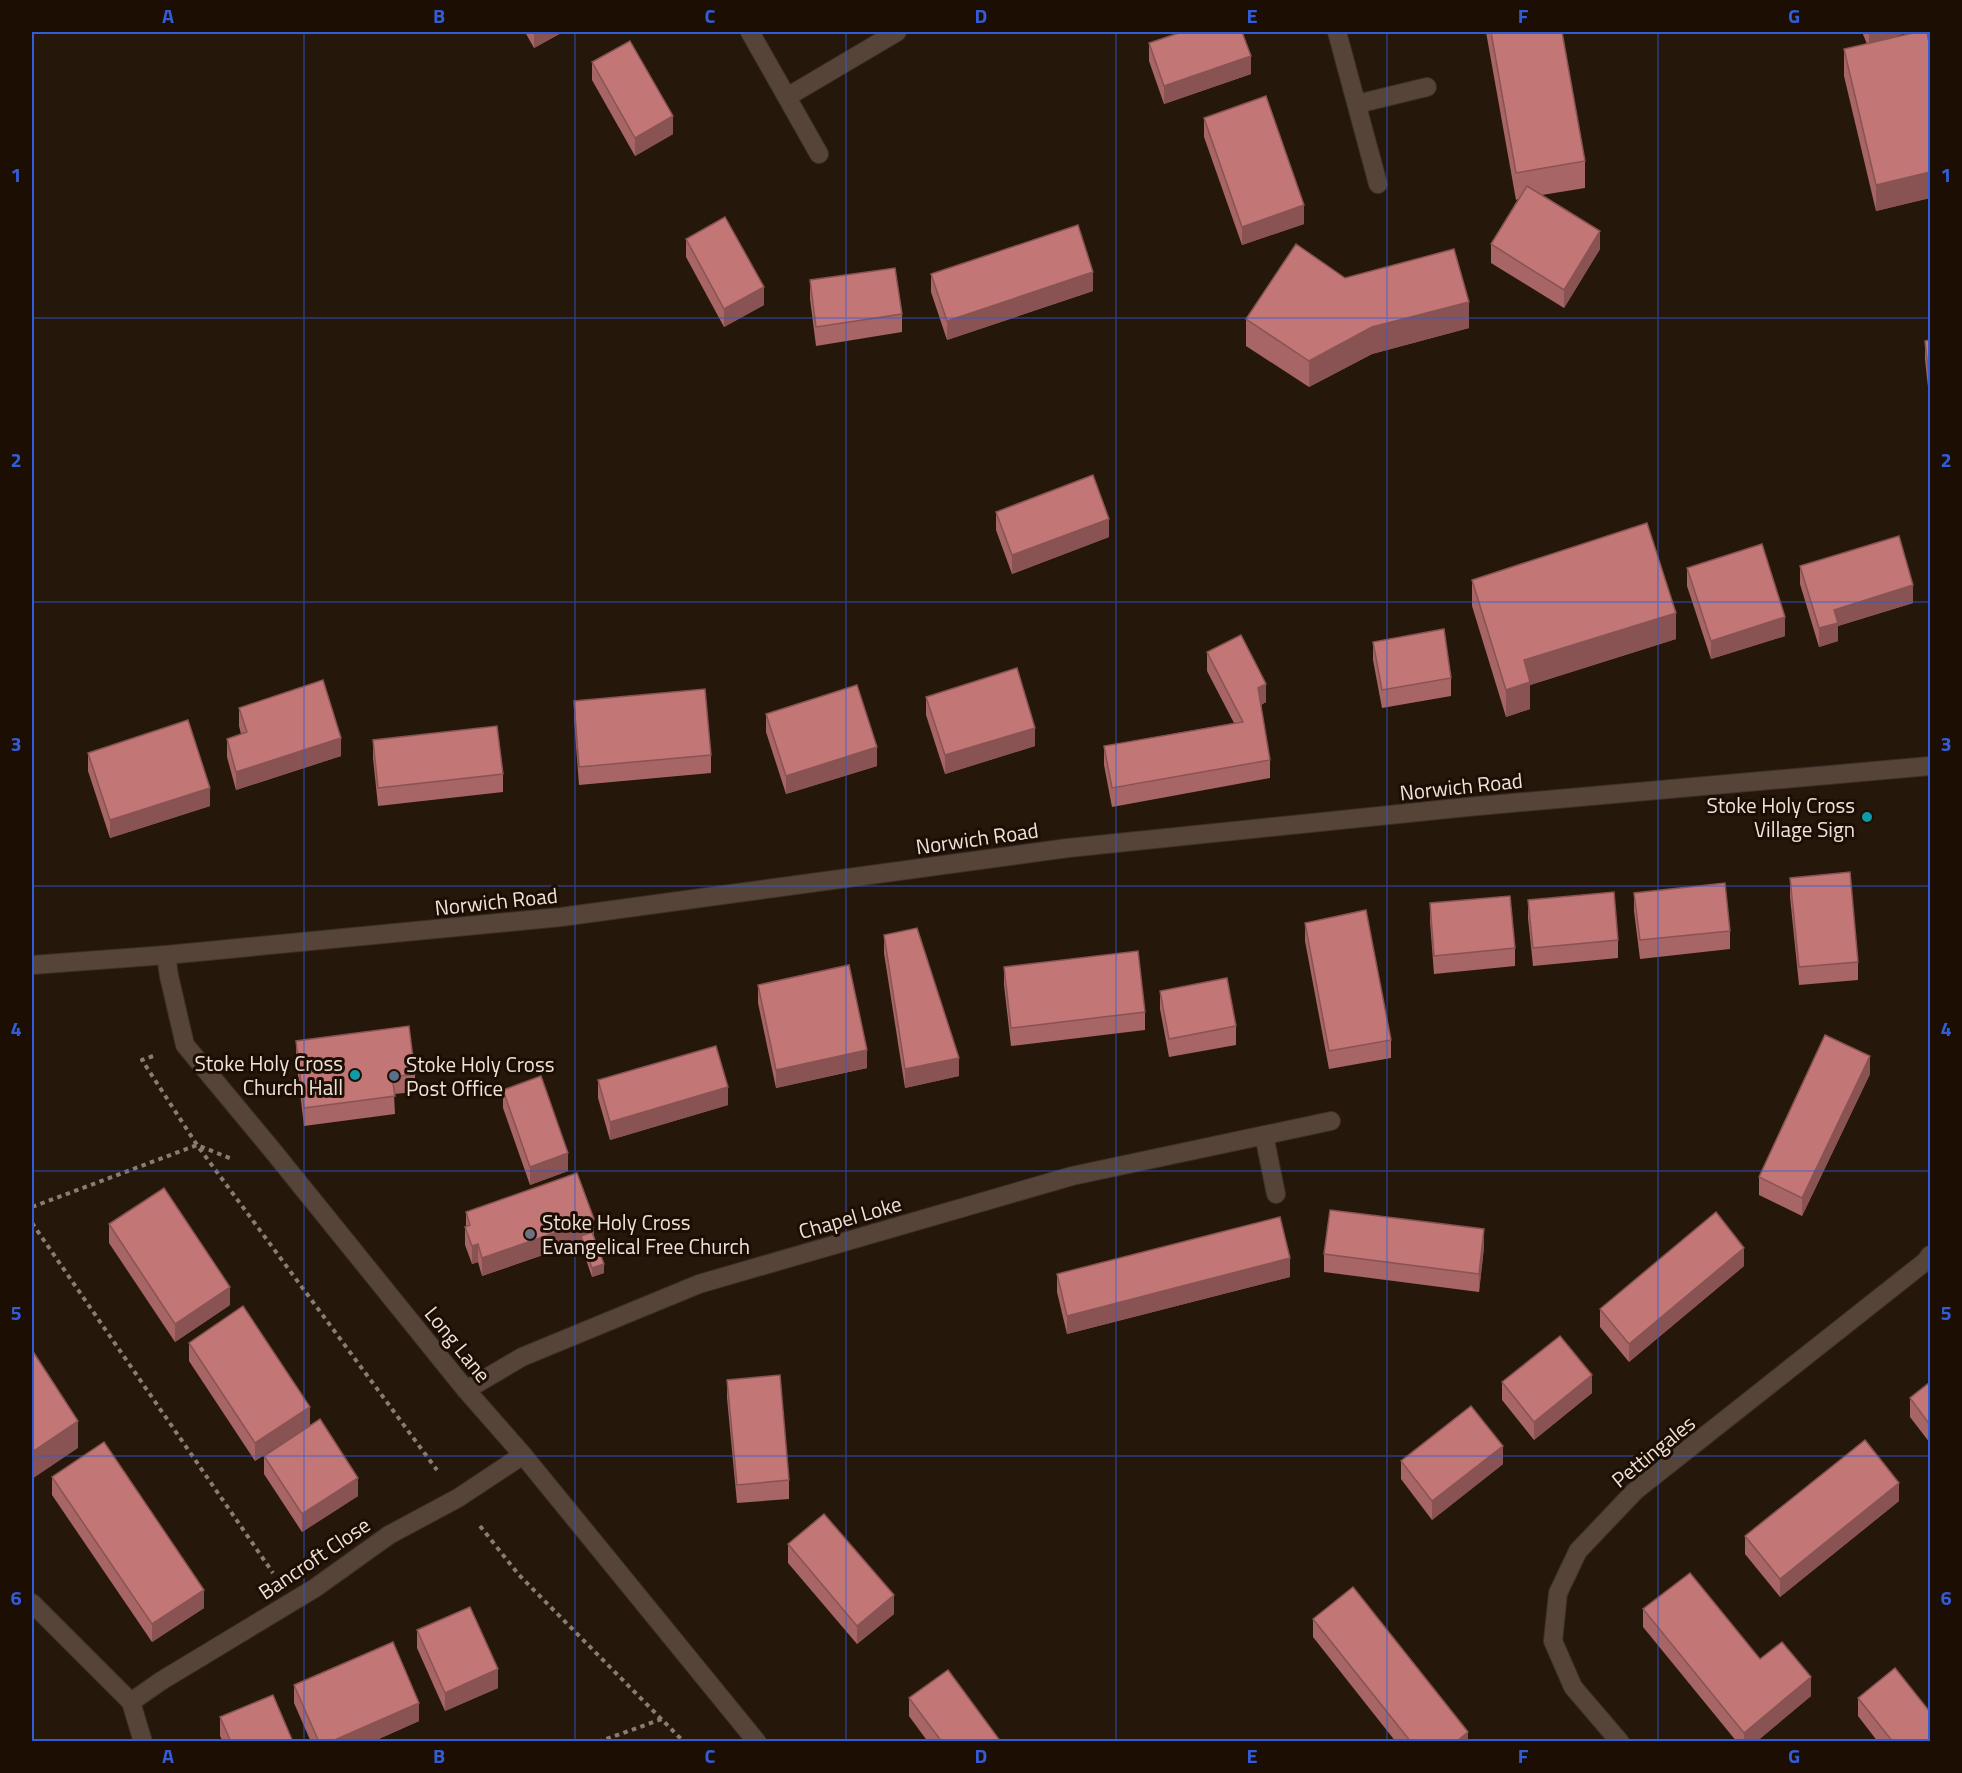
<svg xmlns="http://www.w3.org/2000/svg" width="1962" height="1773" font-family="'Titillium Web',sans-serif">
	<rect width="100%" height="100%" fill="#26170b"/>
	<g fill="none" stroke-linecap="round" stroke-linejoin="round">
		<defs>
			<g id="minor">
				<path d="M 750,32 L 819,154"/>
				<path d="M 1337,32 L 1378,184"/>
				<path d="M 787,97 L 897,32"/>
				<path d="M 1357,104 L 1427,87"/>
				<path d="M 166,955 L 169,976 L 185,1045 L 273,1151 L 466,1390 L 523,1455 L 757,1742"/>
				<path d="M 32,965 L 166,955 L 561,917 L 1068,848 L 1467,807 L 1930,766"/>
				<path d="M 1264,1135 L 1276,1194"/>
				<path d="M 466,1390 L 522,1357 L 699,1284 L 1072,1176 L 1331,1121"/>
				<path d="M 32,1603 L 131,1702 L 143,1742"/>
				<path d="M 131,1702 L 161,1681 L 315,1588 L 389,1535 L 458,1498 L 523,1455"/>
				<path d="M 1620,1742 L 1573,1687 L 1553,1641 L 1558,1593 L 1578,1551 L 1635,1491 L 1926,1261 L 1930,1255"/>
			</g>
		</defs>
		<use href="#minor" stroke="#3c302c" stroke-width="20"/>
		<g stroke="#8a7c73" stroke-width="4" stroke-dasharray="4.5 4.5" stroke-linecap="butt">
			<path d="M 153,1056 L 142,1060 L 197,1145 L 437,1470"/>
			<path d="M 32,1207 L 197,1145 L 232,1159"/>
			<path d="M 32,1223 L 273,1573"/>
			<path d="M 480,1526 L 519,1575 L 684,1742"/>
			<path d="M 598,1742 L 662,1719"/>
		</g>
		<use href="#minor" stroke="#564438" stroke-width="18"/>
	</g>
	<g fill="#a76565">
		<path d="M 525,32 L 563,32 L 534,48 Z"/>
		<path d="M 1486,32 L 1562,32 L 1585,161 L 1585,188 L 1542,195 L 1600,249 L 1564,308 L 1491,263 L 1491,244 L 1518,199 L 1516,200 Z"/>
		<path d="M 1862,32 L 1905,32 L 1905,33 L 1896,36 L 1930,48 L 1930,198 L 1876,211 L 1844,76 L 1844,49 L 1867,44 Z"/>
		<path d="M 1149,43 L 1251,74 L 1164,104 L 1149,61 Z"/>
		<path d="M 592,62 L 673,134 L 635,156 L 592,80 Z"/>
		<path d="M 1204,118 L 1304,224 L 1242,245 L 1204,137 Z"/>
		<path d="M 686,239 L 764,305 L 724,327 L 686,257 Z"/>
		<path d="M 931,274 L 1093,291 L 947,340 L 931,292 Z"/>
		<path d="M 1345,278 L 1469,328 L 1372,354 L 1309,387 L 1246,346 L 1246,319 Z"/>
		<path d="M 810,280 L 902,314 L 902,332 L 816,346 L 810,299 Z"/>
		<path d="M 1930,340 L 1930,396 L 1929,396 L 1925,359 L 1925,341 Z"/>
		<path d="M 996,512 L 1109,537 L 1012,574 L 996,530 Z"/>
		<path d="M 1800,566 L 1913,603 L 1838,626 L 1838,641 L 1819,647 L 1800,584 Z"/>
		<path d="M 1687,568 L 1785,636 L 1711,659 L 1687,586 Z"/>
		<path d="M 1472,580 L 1676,639 L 1530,685 L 1530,709 L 1506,717 L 1472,606 Z"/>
		<path d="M 1373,642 L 1451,678 L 1451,696 L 1382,708 L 1373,660 Z"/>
		<path d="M 1207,652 L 1266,702 L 1261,705 L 1270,760 L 1270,778 L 1112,807 L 1104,765 L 1104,746 L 1234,723 L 1207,671 Z"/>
		<path d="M 926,697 L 1035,746 L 945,774 L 926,715 Z"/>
		<path d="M 574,701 L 711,755 L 711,773 L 579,785 L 574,719 Z"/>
		<path d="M 239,708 L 341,756 L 236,790 L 227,757 L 227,739 L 241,734 L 239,726 Z"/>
		<path d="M 766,714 L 877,766 L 786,794 L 766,732 Z"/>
		<path d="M 373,740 L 503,774 L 503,792 L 378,806 L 373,758 Z"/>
		<path d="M 88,753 L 210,806 L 110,838 L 88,771 Z"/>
		<path d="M 1790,878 L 1858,962 L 1858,980 L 1799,985 L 1790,897 Z"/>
		<path d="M 1634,893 L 1730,931 L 1730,949 L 1640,959 L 1634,911 Z"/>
		<path d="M 1528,900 L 1618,940 L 1618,958 L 1533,966 L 1528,918 Z"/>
		<path d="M 1430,903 L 1515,948 L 1515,966 L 1434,974 L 1430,922 Z"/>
		<path d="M 1305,923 L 1391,1040 L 1391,1058 L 1329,1069 L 1305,941 Z"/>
		<path d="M 884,935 L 959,1076 L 905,1088 L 884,953 Z"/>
		<path d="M 1004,967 L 1145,1012 L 1145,1030 L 1011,1046 L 1004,985 Z"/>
		<path d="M 758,985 L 867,1068 L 776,1088 L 758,1003 Z"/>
		<path d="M 1160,991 L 1236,1026 L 1236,1045 L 1169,1057 L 1160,1009 Z"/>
		<path d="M 296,1041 L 415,1074 L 415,1092 L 394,1094 L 395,1114 L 304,1126 L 296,1059 Z"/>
		<path d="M 1870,1074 L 1802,1216 L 1759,1195 L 1759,1177 Z"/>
		<path d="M 598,1080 L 728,1105 L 610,1140 L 598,1098 Z"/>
		<path d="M 503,1090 L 568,1171 L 530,1185 L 503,1108 Z"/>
		<path d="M 466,1212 L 594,1236 L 604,1273 L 592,1277 L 581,1245 L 581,1242 L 482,1276 L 478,1262 L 472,1264 L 465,1245 L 465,1227 L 466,1226 Z"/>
		<path d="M 109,1224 L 230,1305 L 175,1342 L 109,1243 Z"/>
		<path d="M 1484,1247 L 1479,1292 L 1324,1272 L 1324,1254 Z"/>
		<path d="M 1744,1266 L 1629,1362 L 1600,1327 L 1600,1309 Z"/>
		<path d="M 1057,1274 L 1290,1277 L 1067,1334 L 1057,1292 Z"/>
		<path d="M 189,1343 L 310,1425 L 255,1461 L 189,1361 Z"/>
		<path d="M 727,1380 L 789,1480 L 789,1499 L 737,1503 L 727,1398 Z"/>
		<path d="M 1502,1382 L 1592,1393 L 1534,1440 L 1502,1400 Z"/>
		<path d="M 1930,1382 L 1930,1443 L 1910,1417 L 1910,1398 Z"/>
		<path d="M 264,1456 L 358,1496 L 302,1532 L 264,1474 Z"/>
		<path d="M 1401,1461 L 1503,1464 L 1432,1520 L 1401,1479 Z"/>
		<path d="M 52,1477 L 204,1608 L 152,1642 L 52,1495 Z"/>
		<path d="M 1899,1501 L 1780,1597 L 1745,1554 L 1745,1536 Z"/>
		<path d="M 788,1544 L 894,1614 L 857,1644 L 788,1563 Z"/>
		<path d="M 1643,1609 L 1760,1659 L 1811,1696 L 1756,1742 L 1737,1742 L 1643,1627 Z"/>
		<path d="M 1313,1619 L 1468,1742 L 1396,1742 L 1313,1637 Z"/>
		<path d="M 417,1630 L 498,1688 L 445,1711 L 417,1648 Z"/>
		<path d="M 294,1685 L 419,1721 L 372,1742 L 311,1742 L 294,1703 Z"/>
		<path d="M 909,1698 L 1001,1742 L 928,1742 L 909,1716 Z"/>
		<path d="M 1858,1698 L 1930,1742 L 1878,1742 L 1858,1716 Z"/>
		<path d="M 220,1717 L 293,1742 L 223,1742 L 220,1736 Z"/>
	</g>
	<g fill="#885352">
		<path d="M 534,32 L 563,32 L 534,48 Z"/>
		<path d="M 1869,32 L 1905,32 L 1905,33 L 1869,48 Z"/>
		<path d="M 1251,56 L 1251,74 L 1164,104 L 1164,86 Z"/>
		<path d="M 673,116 L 673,134 L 635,156 L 635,138 Z"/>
		<path d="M 1930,172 L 1930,198 L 1876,211 L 1876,185 Z"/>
		<path d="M 1304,205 L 1304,224 L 1242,245 L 1242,227 Z"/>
		<path d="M 1600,231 L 1600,249 L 1564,308 L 1564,290 Z"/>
		<path d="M 1093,272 L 1093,291 L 947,340 L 947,321 Z"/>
		<path d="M 764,287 L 764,305 L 724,327 L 724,309 Z"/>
		<path d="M 1469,302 L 1469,328 L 1372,354 L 1309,387 L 1309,361 L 1372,327 Z"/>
		<path d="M 1109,519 L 1109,537 L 1012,574 L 1012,555 Z"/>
		<path d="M 1913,585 L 1913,603 L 1838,626 L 1838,641 L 1819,647 L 1819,628 L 1834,610 Z"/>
		<path d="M 1676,613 L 1676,639 L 1530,685 L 1530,709 L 1506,717 L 1506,690 L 1524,660 Z"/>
		<path d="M 1785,617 L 1785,636 L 1711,659 L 1711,641 Z"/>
		<path d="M 1266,684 L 1266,702 L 1258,707 L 1258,688 Z"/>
		<path d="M 1035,728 L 1035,746 L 945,774 L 945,755 Z"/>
		<path d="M 341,738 L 341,756 L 236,790 L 236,772 Z"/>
		<path d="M 877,747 L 877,766 L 786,794 L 786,776 Z"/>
		<path d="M 210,788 L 210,806 L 110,838 L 110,820 Z"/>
		<path d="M 867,1050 L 867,1068 L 776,1088 L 776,1070 Z"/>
		<path d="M 1870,1056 L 1870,1074 L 1802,1216 L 1802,1198 Z"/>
		<path d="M 959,1058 L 959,1076 L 905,1088 L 905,1069 Z"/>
		<path d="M 728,1087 L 728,1105 L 610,1140 L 610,1122 Z"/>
		<path d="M 568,1153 L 568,1171 L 530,1185 L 530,1167 Z"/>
		<path d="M 594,1219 L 594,1237 L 581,1236 L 581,1242 L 482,1276 L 482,1258 Z"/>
		<path d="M 1484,1229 L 1484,1247 L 1479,1292 L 1479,1274 Z"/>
		<path d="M 478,1244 L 478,1262 L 472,1264 L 472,1246 Z"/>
		<path d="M 1744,1248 L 1744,1266 L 1629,1362 L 1629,1344 Z"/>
		<path d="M 1290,1258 L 1290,1277 L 1067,1334 L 1067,1316 Z"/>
		<path d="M 604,1264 L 604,1273 L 592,1277 L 592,1268 Z"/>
		<path d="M 230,1287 L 230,1305 L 175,1342 L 175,1324 Z"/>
		<path d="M 1592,1375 L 1592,1393 L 1534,1440 L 1534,1422 Z"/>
		<path d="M 310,1407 L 310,1425 L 255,1461 L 255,1443 Z"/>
		<path d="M 78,1421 L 78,1448 L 32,1479 L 32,1452 Z"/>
		<path d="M 1503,1446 L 1503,1464 L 1432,1520 L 1432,1501 Z"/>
		<path d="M 358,1478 L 358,1496 L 302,1532 L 302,1514 Z"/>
		<path d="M 1899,1483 L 1899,1501 L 1780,1597 L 1780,1579 Z"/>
		<path d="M 204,1590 L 204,1608 L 152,1642 L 152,1624 Z"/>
		<path d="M 894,1595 L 894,1614 L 857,1644 L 857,1626 Z"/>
		<path d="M 498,1669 L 498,1688 L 445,1711 L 445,1693 Z"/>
		<path d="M 1811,1677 L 1811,1696 L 1756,1742 L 1744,1742 L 1744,1733 Z"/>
		<path d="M 419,1703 L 419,1721 L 372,1742 L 330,1742 Z"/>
		<path d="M 1468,1732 L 1468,1742 L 1456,1742 Z"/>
	</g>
	<g fill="#c27675" stroke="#885352" stroke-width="1.5">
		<path d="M 1182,32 L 1242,32 L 1251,56 L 1164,86 L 1149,43 Z"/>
		<path d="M 1491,32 L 1562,32 L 1585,161 L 1516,173 Z"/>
		<path d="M 1917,32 L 1927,32 L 1930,48 L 1930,172 L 1876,185 L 1844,49 Z"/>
		<path d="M 630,41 L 673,116 L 635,138 L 592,62 Z"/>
		<path d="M 1266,96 L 1304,205 L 1242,227 L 1204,118 Z"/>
		<path d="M 1527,186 L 1600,231 L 1564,290 L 1491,244 Z"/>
		<path d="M 725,217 L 764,287 L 724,309 L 686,239 Z"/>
		<path d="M 1078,225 L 1093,272 L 947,321 L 931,274 Z"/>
		<path d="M 1296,244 L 1345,278 L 1454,249 L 1469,302 L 1372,327 L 1309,361 L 1246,319 Z"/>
		<path d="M 895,268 L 902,314 L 816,327 L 810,280 Z"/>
		<path d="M 1930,340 L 1930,378 L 1929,378 L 1925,341 Z"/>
		<path d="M 1093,475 L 1109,519 L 1012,555 L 996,512 Z"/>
		<path d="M 1647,523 L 1676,613 L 1524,660 L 1530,682 L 1506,690 L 1472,580 Z"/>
		<path d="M 1899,536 L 1913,585 L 1834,610 L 1838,623 L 1819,628 L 1800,566 Z"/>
		<path d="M 1762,544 L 1785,617 L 1711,641 L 1687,568 Z"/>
		<path d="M 1444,629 L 1451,678 L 1382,690 L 1373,642 Z"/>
		<path d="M 1241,635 L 1266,684 L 1258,688 L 1270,760 L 1112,788 L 1104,746 L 1243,722 L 1207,652 Z"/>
		<path d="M 1017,668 L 1035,728 L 945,755 L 926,697 Z"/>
		<path d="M 323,680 L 341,738 L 236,772 L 227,739 L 247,732 L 239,708 Z"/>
		<path d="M 857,685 L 877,747 L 786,776 L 766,714 Z"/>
		<path d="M 705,689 L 711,755 L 579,767 L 574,701 Z"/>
		<path d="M 188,720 L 210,788 L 110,820 L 88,753 Z"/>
		<path d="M 497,726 L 503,774 L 378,788 L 373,740 Z"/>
		<path d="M 1850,872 L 1858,962 L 1799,967 L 1790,878 Z"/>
		<path d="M 1725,883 L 1730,931 L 1640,940 L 1634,893 Z"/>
		<path d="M 1614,892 L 1618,940 L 1533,948 L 1528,900 Z"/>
		<path d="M 1510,896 L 1515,948 L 1434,956 L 1430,903 Z"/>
		<path d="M 1366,910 L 1391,1040 L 1329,1051 L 1305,923 Z"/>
		<path d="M 917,928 L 959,1058 L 905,1069 L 884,935 Z"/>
		<path d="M 1138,951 L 1145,1012 L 1011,1028 L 1004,967 Z"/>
		<path d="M 849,965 L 867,1050 L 776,1070 L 758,985 Z"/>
		<path d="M 1227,978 L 1236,1026 L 1169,1039 L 1160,991 Z"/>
		<path d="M 409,1026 L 415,1074 L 392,1077 L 395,1096 L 304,1108 L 296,1041 Z"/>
		<path d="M 1825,1035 L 1870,1056 L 1802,1198 L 1759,1177 Z"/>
		<path d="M 716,1046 L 728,1087 L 610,1122 L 598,1080 Z"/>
		<path d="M 541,1076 L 568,1153 L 530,1167 L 503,1090 Z"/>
		<path d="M 577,1173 L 594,1219 L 482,1258 L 478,1244 L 472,1246 L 465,1227 L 470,1225 L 466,1212 Z"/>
		<path d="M 164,1188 L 230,1287 L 175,1324 L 109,1224 Z"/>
		<path d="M 1330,1210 L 1484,1229 L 1479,1274 L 1324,1254 Z"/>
		<path d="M 1716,1212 L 1744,1248 L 1629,1344 L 1600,1309 Z"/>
		<path d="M 1280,1217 L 1290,1258 L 1067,1316 L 1057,1274 Z"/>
		<path d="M 592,1232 L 604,1264 L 592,1268 L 581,1236 Z"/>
		<path d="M 243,1306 L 310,1407 L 255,1443 L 189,1343 Z"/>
		<path d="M 1560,1336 L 1592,1375 L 1534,1422 L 1502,1382 Z"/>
		<path d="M 32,1350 L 78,1421 L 32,1452 Z"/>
		<path d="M 780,1375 L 789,1480 L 737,1485 L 727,1380 Z"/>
		<path d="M 1930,1382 L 1930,1425 L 1910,1398 Z"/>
		<path d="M 1471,1406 L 1503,1446 L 1432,1501 L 1401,1461 Z"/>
		<path d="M 320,1419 L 358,1478 L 302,1514 L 264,1456 Z"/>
		<path d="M 1865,1440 L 1899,1483 L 1780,1579 L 1745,1536 Z"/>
		<path d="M 104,1442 L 204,1590 L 152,1624 L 52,1477 Z"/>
		<path d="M 824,1514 L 894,1595 L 857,1626 L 788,1544 Z"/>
		<path d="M 1690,1573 L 1760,1659 L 1782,1642 L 1811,1677 L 1744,1733 L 1643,1609 Z"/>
		<path d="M 1353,1587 L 1468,1732 L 1456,1742 L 1411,1742 L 1313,1619 Z"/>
		<path d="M 470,1607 L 498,1669 L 445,1693 L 417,1630 Z"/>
		<path d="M 393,1642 L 419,1703 L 330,1742 L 319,1742 L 294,1685 Z"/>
		<path d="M 1895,1668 L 1930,1712 L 1930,1742 L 1893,1742 L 1858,1698 Z"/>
		<path d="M 948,1670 L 1001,1742 L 942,1742 L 909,1698 Z"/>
		<path d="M 273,1695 L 293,1742 L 231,1742 L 220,1717 Z"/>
	</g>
	<path fill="none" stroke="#325dd8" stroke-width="1.5" stroke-opacity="0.55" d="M 304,32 L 304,1742M 575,32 L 575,1742M 846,32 L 846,1742M 1116,32 L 1116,1742M 1387,32 L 1387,1742M 1658,32 L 1658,1742M 32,318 L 1930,318M 32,602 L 1930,602M 32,886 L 1930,886M 32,1171 L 1930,1171M 32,1456 L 1930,1456"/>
	<g fill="#0f9aa8" stroke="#1d0e04" stroke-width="2">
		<circle cx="1867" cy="817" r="6"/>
		<circle cx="355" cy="1075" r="6"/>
	</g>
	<circle fill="#5c6f8a" stroke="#1d0e04" stroke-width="2" cx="394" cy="1076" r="6"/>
	<circle fill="#6b7280" stroke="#1d0e04" stroke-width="2" cx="530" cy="1234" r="6"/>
	<g text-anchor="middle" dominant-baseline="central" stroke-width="6" stroke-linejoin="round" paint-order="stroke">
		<g font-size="21" fill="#eee2db" stroke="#1d0e04">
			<text transform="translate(1461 786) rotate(-6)">Norwich Road</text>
			<text transform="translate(977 838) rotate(-8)">Norwich Road</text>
			<text transform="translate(496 901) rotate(-6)">Norwich Road</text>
			<text transform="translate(850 1217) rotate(-16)">Chapel Loke</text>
			<text transform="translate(458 1344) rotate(51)">Long Lane</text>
			<text transform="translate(1653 1451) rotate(-39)">Pettingales</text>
			<text transform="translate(314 1558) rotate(-34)">Bancroft Close</text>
		</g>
		<g font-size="21" fill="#eee2db" stroke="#1d0e04" text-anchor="end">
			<text x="1855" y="805">Stoke Holy Cross<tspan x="1855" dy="24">Village Sign</tspan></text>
			<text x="343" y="1063">Stoke Holy Cross<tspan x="343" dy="24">Church Hall</tspan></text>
			<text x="406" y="1064" text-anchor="start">Stoke Holy Cross<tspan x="406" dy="24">Post Office</tspan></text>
			<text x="542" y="1222" text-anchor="start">Stoke Holy Cross<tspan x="542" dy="24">Evangelical Free Church</tspan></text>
		</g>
	</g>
	<rect width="1962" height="1773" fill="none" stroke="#1d0e04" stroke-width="66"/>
	<rect x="33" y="33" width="1896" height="1707" fill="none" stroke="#325dd8" stroke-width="2"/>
	<g font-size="20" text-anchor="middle" font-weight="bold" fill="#325dd8">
		<text x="168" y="23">A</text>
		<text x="439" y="23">B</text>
		<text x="710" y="23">C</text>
		<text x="981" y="23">D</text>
		<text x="1252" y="23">E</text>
		<text x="1523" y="23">F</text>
		<text x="1794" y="23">G</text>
		<text x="16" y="182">1</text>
		<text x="1946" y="182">1</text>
		<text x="16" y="467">2</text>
		<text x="1946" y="467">2</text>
		<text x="16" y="751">3</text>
		<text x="1946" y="751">3</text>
		<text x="16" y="1036">4</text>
		<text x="1946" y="1036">4</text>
		<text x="16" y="1320">5</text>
		<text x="1946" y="1320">5</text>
		<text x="16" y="1605">6</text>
		<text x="1946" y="1605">6</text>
		<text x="168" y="1763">A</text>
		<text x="439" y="1763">B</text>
		<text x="710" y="1763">C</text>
		<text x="981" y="1763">D</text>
		<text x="1252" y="1763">E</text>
		<text x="1523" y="1763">F</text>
		<text x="1794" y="1763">G</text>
	</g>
</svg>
